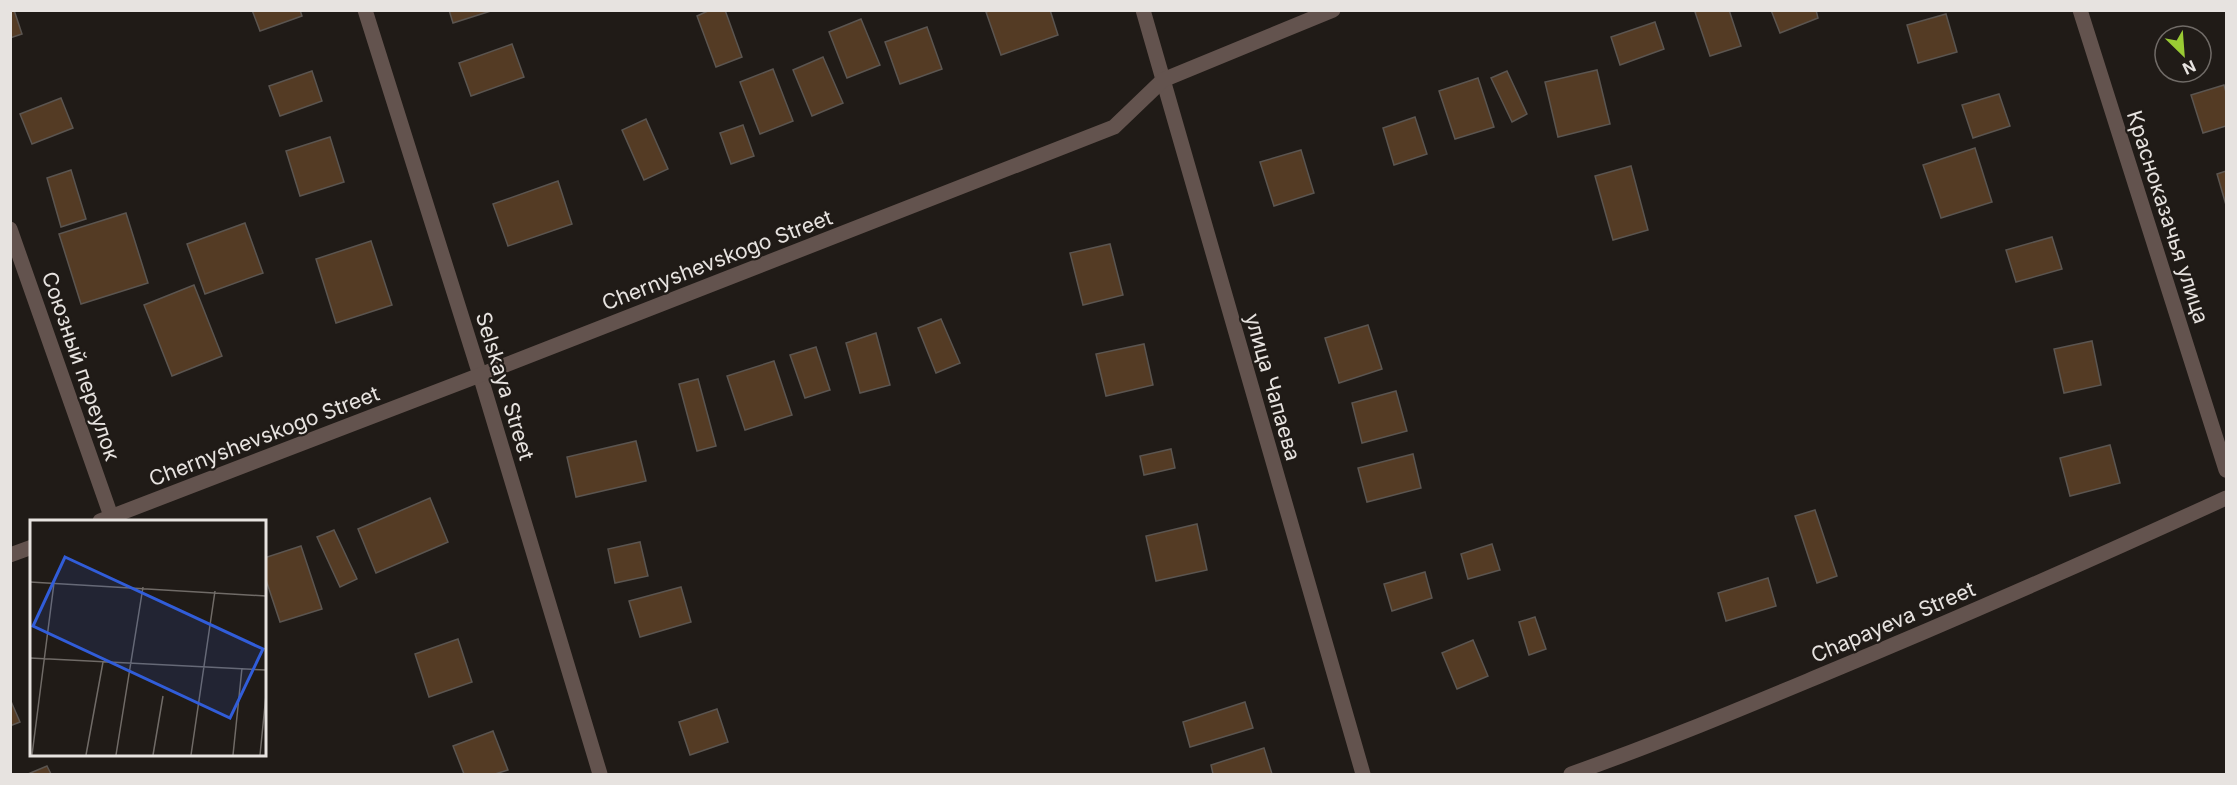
<svg xmlns="http://www.w3.org/2000/svg" width="2237" height="785" font-family="Inter,sans-serif">
	<rect width="100%" height="100%" fill="#201b17"/>
	<g fill="#543b24" stroke="#5b5550" stroke-width="1.5">
		<path d="M 10,10 L 14,10 L 22,34 L 10,38 Z"/>
		<path d="M 252,10 L 300,10 L 302,16 L 260,31 Z"/>
		<path d="M 449,10 L 494,10 L 453,23 Z"/>
		<path d="M 710,10 L 725,10 L 742,57 L 716,67 L 697,16 Z"/>
		<path d="M 992,10 L 1050,10 L 1058,35 L 1001,55 L 986,12 Z"/>
		<path d="M 1699,10 L 1729,10 L 1741,46 L 1710,56 L 1695,12 Z"/>
		<path d="M 1771,10 L 1816,10 L 1818,18 L 1780,33 Z"/>
		<path d="M 1946,14 L 1957,52 L 1918,63 L 1907,25 Z"/>
		<path d="M 861,19 L 880,65 L 847,78 L 829,32 Z"/>
		<path d="M 1655,22 L 1664,49 L 1620,65 L 1611,37 Z"/>
		<path d="M 927,27 L 942,69 L 900,84 L 885,42 Z"/>
		<path d="M 512,44 L 524,77 L 471,96 L 459,63 Z"/>
		<path d="M 823,57 L 843,103 L 812,116 L 793,70 Z"/>
		<path d="M 773,69 L 793,121 L 760,134 L 740,82 Z"/>
		<path d="M 1597,70 L 1610,124 L 1558,137 L 1545,82 Z"/>
		<path d="M 312,71 L 322,101 L 280,116 L 269,86 Z"/>
		<path d="M 1507,71 L 1527,114 L 1512,122 L 1491,78 Z"/>
		<path d="M 1478,78 L 1494,127 L 1455,139 L 1439,91 Z"/>
		<path d="M 2224,85 L 2226,92 L 2226,126 L 2203,133 L 2191,95 Z"/>
		<path d="M 1999,94 L 2010,126 L 1973,138 L 1962,105 Z"/>
		<path d="M 61,98 L 73,128 L 32,144 L 20,114 Z"/>
		<path d="M 1415,117 L 1427,154 L 1394,165 L 1383,128 Z"/>
		<path d="M 646,119 L 668,169 L 644,180 L 622,130 Z"/>
		<path d="M 743,125 L 754,156 L 731,164 L 720,133 Z"/>
		<path d="M 330,137 L 344,182 L 300,196 L 286,151 Z"/>
		<path d="M 1975,148 L 1992,202 L 1941,218 L 1923,165 Z"/>
		<path d="M 1301,150 L 1314,193 L 1274,206 L 1260,162 Z"/>
		<path d="M 1631,166 L 1648,230 L 1613,240 L 1595,176 Z"/>
		<path d="M 71,170 L 86,219 L 61,227 L 47,178 Z"/>
		<path d="M 2226,171 L 2226,205 L 2217,174 Z"/>
		<path d="M 558,181 L 572,224 L 508,246 L 493,204 Z"/>
		<path d="M 126,213 L 148,283 L 81,304 L 59,234 Z"/>
		<path d="M 245,223 L 263,273 L 205,294 L 187,244 Z"/>
		<path d="M 2052,237 L 2062,269 L 2016,282 L 2006,250 Z"/>
		<path d="M 371,241 L 392,305 L 336,323 L 316,259 Z"/>
		<path d="M 1110,244 L 1123,295 L 1083,305 L 1070,253 Z"/>
		<path d="M 194,285 L 222,356 L 172,376 L 144,305 Z"/>
		<path d="M 941,319 L 960,363 L 936,373 L 918,328 Z"/>
		<path d="M 1368,325 L 1382,369 L 1339,383 L 1325,338 Z"/>
		<path d="M 876,333 L 890,385 L 860,393 L 846,343 Z"/>
		<path d="M 2092,341 L 2101,385 L 2064,393 L 2054,349 Z"/>
		<path d="M 1144,344 L 1153,385 L 1106,396 L 1096,354 Z"/>
		<path d="M 816,347 L 830,390 L 805,398 L 790,355 Z"/>
		<path d="M 774,361 L 792,415 L 745,430 L 727,376 Z"/>
		<path d="M 698,379 L 716,446 L 697,451 L 679,384 Z"/>
		<path d="M 1396,391 L 1407,431 L 1362,443 L 1352,403 Z"/>
		<path d="M 636,441 L 646,481 L 576,497 L 567,457 Z"/>
		<path d="M 2110,445 L 2120,483 L 2070,496 L 2060,458 Z"/>
		<path d="M 1171,449 L 1175,468 L 1144,475 L 1140,456 Z"/>
		<path d="M 1413,454 L 1421,488 L 1367,502 L 1358,468 Z"/>
		<path d="M 430,498 L 448,542 L 376,573 L 358,529 Z"/>
		<path d="M 1815,510 L 1837,576 L 1817,583 L 1795,516 Z"/>
		<path d="M 1197,524 L 1207,570 L 1156,581 L 1146,536 Z"/>
		<path d="M 334,530 L 357,579 L 340,587 L 317,537 Z"/>
		<path d="M 640,542 L 648,576 L 615,583 L 608,549 Z"/>
		<path d="M 1492,544 L 1500,570 L 1468,579 L 1461,554 Z"/>
		<path d="M 301,546 L 322,609 L 280,622 L 264,574 L 264,558 Z"/>
		<path d="M 1425,572 L 1432,598 L 1392,611 L 1384,584 Z"/>
		<path d="M 1768,578 L 1776,606 L 1726,621 L 1718,593 Z"/>
		<path d="M 681,587 L 691,622 L 640,637 L 629,601 Z"/>
		<path d="M 1535,617 L 1546,649 L 1529,655 L 1519,622 Z"/>
		<path d="M 458,639 L 472,682 L 429,697 L 415,654 Z"/>
		<path d="M 1473,640 L 1488,676 L 1457,689 L 1442,653 Z"/>
		<path d="M 10,699 L 20,722 L 10,726 Z"/>
		<path d="M 1245,702 L 1253,728 L 1190,747 L 1183,722 Z"/>
		<path d="M 717,709 L 728,742 L 690,755 L 679,722 Z"/>
		<path d="M 493,731 L 508,770 L 495,774 L 464,774 L 453,746 Z"/>
		<path d="M 1264,748 L 1272,774 L 1213,774 L 1211,765 Z"/>
		<path d="M 47,766 L 51,774 L 28,774 Z"/>
	</g>
	<g fill="none" stroke-linecap="round" stroke-linejoin="round">
		<g stroke="#63534e" stroke-width="15">
			<path d="M 365,10 L 480,375 L 600,774"/>
			<path d="M 1143,10 L 1363,774"/>
			<path d="M 2080,10 L 2226,470"/>
			<path d="M 10,229 L 111,516"/>
			<path d="M 100,521 L 480,375 L 1114,127 L 1163,80 L 1333,10"/>
			<path d="M 10,555 L 32,547"/>
			<path d="M 1571,774 C 1657,744 1740,709 1824,674 C 1959,618 2093,559 2226,498"/>
		</g>
	</g>
	<g text-anchor="middle" dominant-baseline="central" stroke-width="4.5" stroke-linejoin="round" paint-order="stroke">
		<g font-size="21" fill="#e7e3e0" stroke="#201b17">
			<text transform="translate(2168 217) rotate(72)">Красноказачья улица</text>
			<text transform="translate(717 260) rotate(-21)">Chernyshevskogo Street</text>
			<text transform="translate(81 366) rotate(71)">Союзный переулок</text>
			<text transform="translate(505 386) rotate(73)">Selskaya Street</text>
			<text transform="translate(1273 387) rotate(74)">улица Чапаева</text>
			<text transform="translate(264 436) rotate(-21)">Chernyshevskogo Street</text>
			<text transform="translate(1893 622) rotate(-23)">Chapayeva Street</text>
		</g>
	</g>
	<g transform="translate(30 520)">
		<rect width="236" height="236" fill="#201b17"/>
		<path fill="none" stroke="#706b67" stroke-width="1.5" d="M 0,62 L 236,76M 0,138 L 236,150M 2,235 L 24,63M 56,235 L 73,142M 86,235 L 113,67M 123,235 L 133,176M 161,235 L 185,71M 203,235 L 212,148M 230,235 L 236,175"/>
		<path fill="#315dd9" fill-opacity="0.15" stroke="#315dd9" stroke-width="3" d="M 35,37 L 233,129 L 200,198 L 3,106 Z"/>
		<rect width="236" height="236" fill="none" stroke="#e7e3e0" stroke-width="3"/>
	</g>
	<rect width="2237" height="785" fill="none" stroke="#e7e3e0" stroke-width="24"/>
	<g transform="translate(2183 54) rotate(155)"><circle r="28" fill="#201b17" stroke="#706b67" stroke-width="1.5"/>
	<path d="M0-4.5L10 22L0 15L-10 22Z" fill="#9acb34"/>
	<text y="-9" font-size="16" font-weight="bold" text-anchor="middle" fill="#e7e3e0">N</text>
	</g>
</svg>
